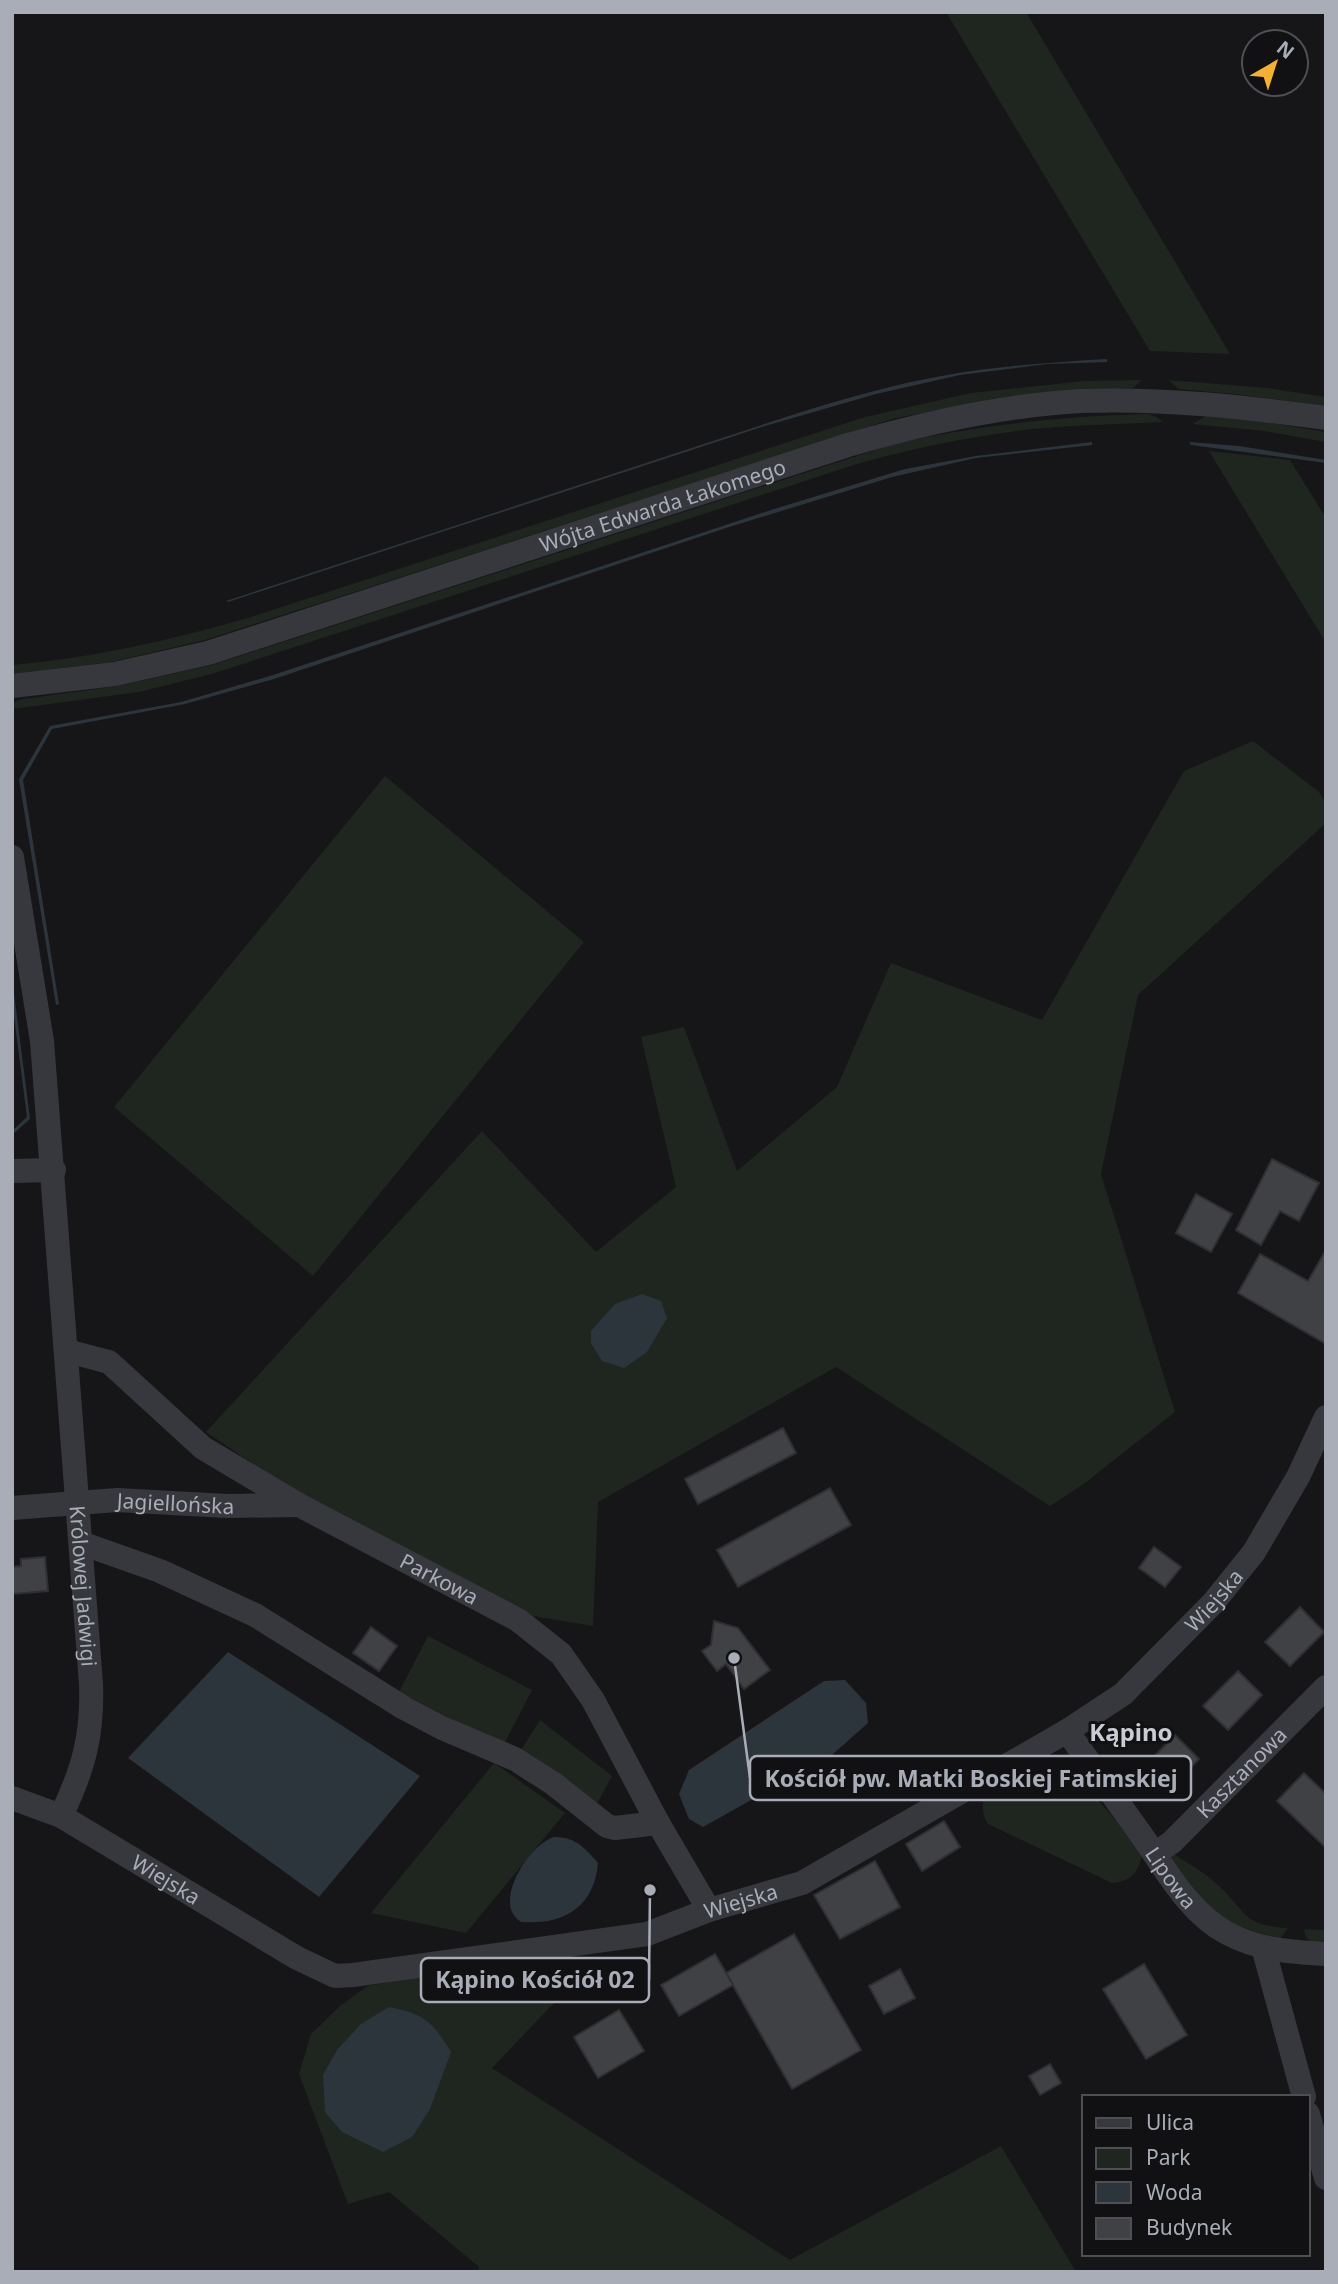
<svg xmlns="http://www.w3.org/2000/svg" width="1338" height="2284" font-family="'Noto Sans',sans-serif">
	<rect width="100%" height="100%" fill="#161618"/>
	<g fill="#1e261f">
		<path d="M 946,12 L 1026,12 L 1230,354 L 1150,351 Z"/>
		<path d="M 1142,380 L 1133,388 L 1007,397 L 892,419 L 205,640 L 111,662 L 12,674 L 12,665 C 93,658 170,640 248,618 L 865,417 L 971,393 L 1084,381 Z"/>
		<path d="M 1168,380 L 1267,388 L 1319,396 L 1326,397 L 1326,406 L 1235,394 L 1179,389 Z"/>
		<path d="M 1147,414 L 1157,417 L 1163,422 C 1120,424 1076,425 1033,429 C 973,436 915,448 857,464 L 215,673 L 139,692 L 12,709 L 12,703 L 23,699 L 118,686 L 212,665 L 897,443 C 980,425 1062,416 1147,414 Z"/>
		<path d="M 1206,416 L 1266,422 L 1326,432 L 1326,442 L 1265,431 L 1192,424 Z"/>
		<path d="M 1209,451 L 1290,460 L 1326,518 L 1326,643 Z"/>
		<path d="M 1253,741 L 1319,792 L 1326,804 L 1326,823 L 1138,995 L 1101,1174 L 1175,1412 L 1085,1483 L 1050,1506 L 836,1367 L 598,1502 L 593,1626 L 521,1614 L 301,1496 L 206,1432 L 482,1131 L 596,1252 L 676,1187 L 641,1037 L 684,1027 L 737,1171 L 837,1087 L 891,963 L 1042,1020 L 1184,771 Z"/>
		<path d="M 385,776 L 584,942 L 313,1276 L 114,1107 Z"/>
		<path d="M 428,1636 L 532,1690 L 503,1746 L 399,1692 Z"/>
		<path d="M 540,1720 L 612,1776 L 593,1811 L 516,1758 Z"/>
		<path d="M 494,1763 L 565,1813 L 466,1933 L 371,1913 Z"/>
		<path d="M 1037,1770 C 1092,1781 1110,1813 1142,1855 C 1139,1872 1130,1882 1112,1883 L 988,1824 C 980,1812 983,1801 986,1788 L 1018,1772 Z"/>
		<path d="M 1172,1853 C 1187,1863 1204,1872 1217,1884 C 1248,1912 1240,1925 1288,1928 L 1281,1938 C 1253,1933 1223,1922 1202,1901 C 1190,1890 1182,1873 1172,1861 Z"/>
		<path d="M 1304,1929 L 1326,1930 L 1326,1944 C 1314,1943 1305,1943 1304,1929 Z"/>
		<path d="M 530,1957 L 556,2001 L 492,2068 L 790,2260 L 1001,2146 L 1076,2272 L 479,2272 L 479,2267 L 389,2192 L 348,2204 L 299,2074 L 311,2034 L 341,2005 L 368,1986 Z"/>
	</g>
	<g fill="#2c353c">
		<path d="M 1107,359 L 1107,362 L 1048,364 L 960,375 L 876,394 L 765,426 L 228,602 L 226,601 L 792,415 C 843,399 894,384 947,375 C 1000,366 1054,362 1107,359 Z"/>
		<path d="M 1092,442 L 1092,445 L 976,458 L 892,477 L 726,528 L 274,679 L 185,704 L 52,729 L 23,780 L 59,1004 L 56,1005 L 19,779 L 50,726 L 181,702 L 270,676 L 771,510 L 905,469 L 976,456 Z"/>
		<path d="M 1189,442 L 1239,446 L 1326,460 L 1326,463 L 1191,445 Z"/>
		<path d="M 12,977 L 30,1119 L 12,1135 L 12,1131 L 27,1117 L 12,1001 Z"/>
		<path d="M 642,1294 L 661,1301 L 667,1318 L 647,1352 L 624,1368 L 602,1361 L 591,1343 L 591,1331 L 615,1304 Z"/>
		<path d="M 228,1652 L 420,1776 L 319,1897 L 128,1758 Z"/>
		<path d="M 845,1680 L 866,1703 L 868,1723 L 833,1754 L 703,1827 L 689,1819 L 679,1794 L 689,1770 L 824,1681 Z"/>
		<path d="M 554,1837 C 575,1837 584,1847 598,1863 C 594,1908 563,1925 521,1922 C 518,1920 515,1917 513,1914 C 500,1891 531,1844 554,1837 Z"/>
		<path d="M 389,2007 C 424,2014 432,2021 451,2052 L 430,2109 L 412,2137 L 383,2152 L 342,2132 L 325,2112 L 323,2075 L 337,2050 L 361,2024 Z"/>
	</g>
	<g fill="#404145" stroke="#303034" stroke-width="2">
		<path d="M 1272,1159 L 1319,1183 L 1299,1221 L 1280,1211 L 1261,1245 L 1236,1230 Z"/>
		<path d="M 1196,1194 L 1232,1214 L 1211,1252 L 1176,1233 Z"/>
		<path d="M 1326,1250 L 1326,1344 L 1238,1293 L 1260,1254 L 1308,1281 Z"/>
		<path d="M 783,1428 L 796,1453 L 698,1504 L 685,1479 Z"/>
		<path d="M 830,1488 L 851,1525 L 738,1587 L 717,1550 Z"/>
		<path d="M 1154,1547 L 1181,1567 L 1165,1587 L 1139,1568 Z"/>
		<path d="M 45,1557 L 48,1591 L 12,1594 L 12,1567 L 21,1566 L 21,1559 Z"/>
		<path d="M 1300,1607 L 1324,1632 L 1290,1666 L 1265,1642 Z"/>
		<path d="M 714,1621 L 738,1628 L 770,1670 L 744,1689 L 726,1664 L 717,1671 L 702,1651 L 711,1645 Z"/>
		<path d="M 371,1627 L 397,1646 L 379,1671 L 353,1653 Z"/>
		<path d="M 1238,1671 L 1262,1695 L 1228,1730 L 1203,1706 Z"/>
		<path d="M 1175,1735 L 1199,1759 L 1165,1794 L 1141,1770 Z"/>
		<path d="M 1304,1773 L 1326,1794 L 1326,1848 L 1277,1801 Z"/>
		<path d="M 944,1821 L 960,1847 L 922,1871 L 906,1844 Z"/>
		<path d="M 875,1861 L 900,1907 L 840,1939 L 814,1895 Z"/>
		<path d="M 794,1934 L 861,2050 L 792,2089 L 726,1973 Z"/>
		<path d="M 715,1954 L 733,1985 L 679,2016 L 661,1985 Z"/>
		<path d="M 1144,1964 L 1187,2035 L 1146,2059 L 1103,1989 Z"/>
		<path d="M 900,1969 L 915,1998 L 884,2014 L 869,1986 Z"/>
		<path d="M 619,2010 L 644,2051 L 598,2078 L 574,2037 Z"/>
		<path d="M 1050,2064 L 1061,2083 L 1040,2095 L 1029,2076 Z"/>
	</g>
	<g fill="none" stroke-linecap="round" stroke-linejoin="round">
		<g stroke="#37383d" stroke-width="24">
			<path id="s1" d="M 12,686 L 115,674 L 208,653 L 848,445 C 924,423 1003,405 1082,401 C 1164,398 1245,407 1326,418"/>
			<path id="s2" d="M 12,857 L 42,1041 L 91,1684 C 93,1736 83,1770 61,1816"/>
			<path d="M 12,1171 L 54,1170"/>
			<path id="s3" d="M 67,1351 L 109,1362 L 203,1448 L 299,1505 L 518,1620 L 561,1654 L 593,1700 L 658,1823 L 709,1910"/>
			<path id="s4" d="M 12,1508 L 117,1500 L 227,1506 L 299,1505"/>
			<path d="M 81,1543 L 160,1571 L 255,1615 L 404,1708 L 442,1728 L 515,1759 L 554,1784 L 607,1826 L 615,1828 L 658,1823"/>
			<path id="s5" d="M 1067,1731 C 1092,1766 1117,1801 1142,1836 C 1166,1870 1189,1913 1227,1933 C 1258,1950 1291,1952 1326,1954"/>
			<path id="s6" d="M 12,1798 L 61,1816 L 297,1958 L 335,1976 L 353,1975 L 647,1934 L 709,1910 L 802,1883 L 1067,1731 L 1123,1694 L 1213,1603 L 1254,1552 L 1298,1477 L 1326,1417"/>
			<path id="s7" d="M 1155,1854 L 1172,1842 L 1326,1687"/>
			<path d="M 1263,1947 L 1304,2097"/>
			<path d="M 1308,2114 L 1326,2178"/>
		</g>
	</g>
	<g text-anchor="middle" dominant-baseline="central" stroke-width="6" stroke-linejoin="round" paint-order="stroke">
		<g font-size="21" fill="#a8adb8" stroke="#111113">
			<text stroke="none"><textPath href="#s1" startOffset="677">Wójta Edwarda Łakomego</textPath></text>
			<text stroke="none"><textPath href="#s4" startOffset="164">Jagiellońska</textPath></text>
			<text stroke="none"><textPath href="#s3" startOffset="441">Parkowa</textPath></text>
			<text stroke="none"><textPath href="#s2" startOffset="733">Królowej Jadwigi</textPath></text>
			<text stroke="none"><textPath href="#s6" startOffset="1351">Wiejska</textPath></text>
			<text stroke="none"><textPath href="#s7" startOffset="119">Kasztanowa</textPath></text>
			<text stroke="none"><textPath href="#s5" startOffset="180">Lipowa</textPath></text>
			<text stroke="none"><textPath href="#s6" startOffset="175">Wiejska</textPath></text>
			<text stroke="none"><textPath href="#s6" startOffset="784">Wiejska</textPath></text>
		</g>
		<g font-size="24" font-weight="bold" fill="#c9ccd4" stroke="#111113">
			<text x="1131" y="1731">Kąpino</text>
		</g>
	</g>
	<path fill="none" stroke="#a8adb8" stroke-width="2.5" d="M734 1658L750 1778M650 1890L649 1980"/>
	<g fill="#a8adb8" stroke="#111113" stroke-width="2.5">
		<circle cx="734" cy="1658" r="7"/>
		<circle cx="650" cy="1890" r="7"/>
	</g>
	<g fill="#111113" stroke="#a8adb8" stroke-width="2.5">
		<rect x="750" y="1756" width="441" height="44" rx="7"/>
		<rect x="421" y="1958" width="228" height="44" rx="7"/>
	</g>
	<g font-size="23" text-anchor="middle" font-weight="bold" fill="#a8adb8">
		<text x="971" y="1787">Kościół pw. Matki Boskiej Fatimskiej</text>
		<text x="535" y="1988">Kąpino Kościół 02</text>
	</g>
	<rect width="1338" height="2284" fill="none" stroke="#a8adb8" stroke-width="28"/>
	<rect x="1082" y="2095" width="228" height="161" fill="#111113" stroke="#4d4f55" stroke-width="2"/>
	<rect x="1096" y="2118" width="35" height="10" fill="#37383d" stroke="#4d4f55" stroke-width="2"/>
	<text x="1146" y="2130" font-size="21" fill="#a8adb8">Ulica</text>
	<rect x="1096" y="2148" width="35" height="21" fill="#1e261f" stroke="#4d4f55" stroke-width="2"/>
	<text x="1146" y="2165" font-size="21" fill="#a8adb8">Park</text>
	<rect x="1096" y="2182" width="35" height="21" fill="#2c353c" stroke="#4d4f55" stroke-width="2"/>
	<text x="1146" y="2200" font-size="21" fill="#a8adb8">Woda</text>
	<rect x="1096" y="2218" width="35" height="21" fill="#404145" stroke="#4d4f55" stroke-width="2"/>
	<text x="1146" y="2235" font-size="21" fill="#a8adb8">Budynek</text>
	<g transform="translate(1275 63) rotate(39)"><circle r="33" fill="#111113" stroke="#4d4f55" stroke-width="2"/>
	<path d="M0-5L12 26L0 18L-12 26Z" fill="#f2b134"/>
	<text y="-10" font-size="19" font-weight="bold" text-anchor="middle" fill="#a8adb8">N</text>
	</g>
</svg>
